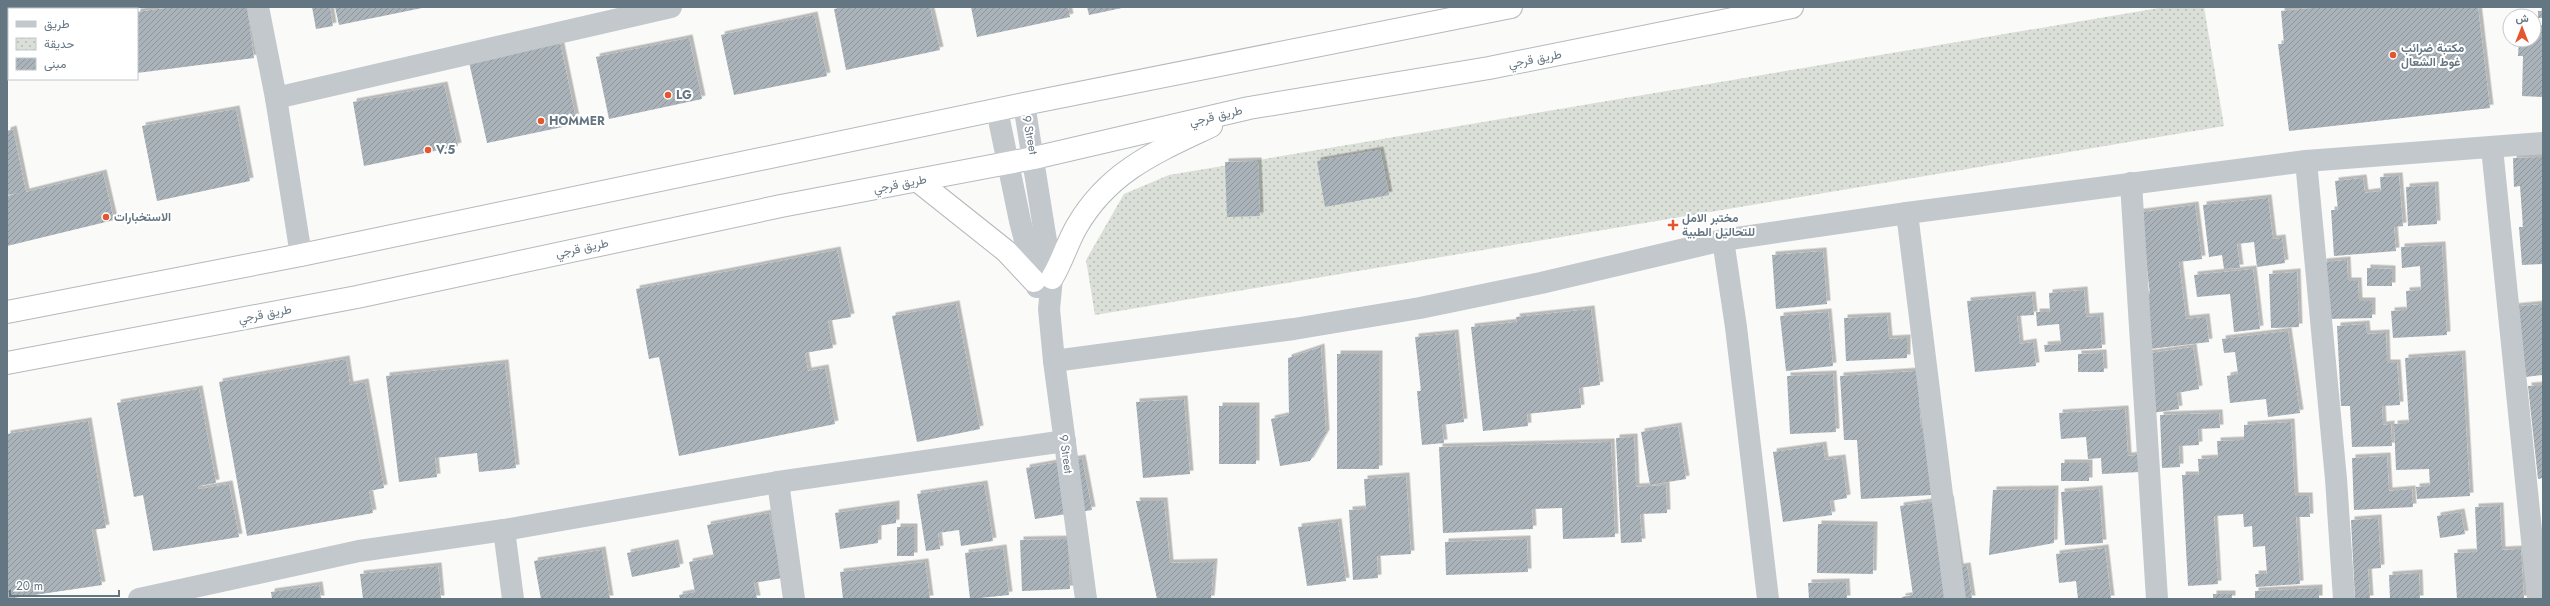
<svg xmlns="http://www.w3.org/2000/svg" width="2550" height="606" font-family="Jost,Vazirmatn,sans-serif">
	<defs>
		<pattern id="park-dots" width="8" height="8" patternUnits="userSpaceOnUse"><rect width="8" height="8" fill="#dadfd7"/><path d="M2 2h.1M6 6h.1" fill="none" stroke="#b4b9b4" stroke-width="1.8" stroke-linecap="round"/></pattern>
		<pattern id="building-hatch" width="6" height="6" patternUnits="userSpaceOnUse"><rect width="6" height="6" fill="#aab3b9"/><path d="M-1 1l2-2M0 6l6-6M5 7l2-2" fill="none" stroke="#8e969c"/></pattern>
		<filter id="shadow"><feDropShadow dx="3.5" dy="-3.5" stdDeviation="0" flood-color="#0004"/></filter>
	</defs>
	<rect width="100%" height="100%" fill="#fafaf8"/>
	<path fill="url(#park-dots)" d="M 2165,7 L 2204,7 L 2224,126 L 1095,315 L 1086,260 L 1124,194 L 1169,175 Z"/>
	<g fill="url(#building-hatch)" filter="url(#shadow)">
		<path d="M 173,7 L 247,7 L 254,58 L 137,73 L 137,12 Z"/>
		<path d="M 312,7 L 330,7 L 333,26 L 316,29 Z"/>
		<path d="M 335,7 L 422,7 L 422,8 L 339,25 Z"/>
		<path d="M 844,7 L 930,7 L 940,50 L 846,70 L 834,9 Z"/>
		<path d="M 971,7 L 1068,7 L 1070,17 L 977,37 Z"/>
		<path d="M 1087,7 L 1122,7 L 1122,8 L 1089,15 Z"/>
		<path d="M 2323,7 L 2478,7 L 2490,108 L 2289,131 L 2278,44 L 2284,44 L 2281,11 Z"/>
		<rect x="2538" y="11" width="5" height="7"/>
		<path d="M 814,15 L 827,76 L 734,95 L 721,35 Z"/>
		<path d="M 2540,25 L 2543,25 L 2543,97 L 2522,96 L 2523,56 L 2518,56 L 2519,40 L 2539,38 Z"/>
		<path d="M 689,38 L 702,99 L 609,119 L 596,57 Z"/>
		<path d="M 560,42 L 577,124 L 487,143 L 469,62 Z"/>
		<path d="M 444,85 L 458,146 L 364,166 L 353,102 Z"/>
		<path d="M 236,109 L 250,181 L 157,201 L 142,126 Z"/>
		<path d="M 13,129 L 26,192 L 103,173 L 114,220 L 7,246 L 7,196 L 19,193 L 7,195 L 7,131 Z"/>
		<path d="M 1380,150 L 1389,195 L 1325,207 L 1317,161 Z"/>
		<path d="M 2543,157 L 2543,264 L 2522,265 L 2519,227 L 2523,227 L 2520,186 L 2514,187 L 2513,158 Z"/>
		<path d="M 1258,161 L 1260,216 L 1227,217 L 1225,162 Z"/>
		<path d="M 2399,176 L 2403,226 L 2394,227 L 2396,251 L 2334,256 L 2331,210 L 2338,210 L 2335,181 L 2363,178 L 2365,193 L 2381,191 L 2380,177 Z"/>
		<path d="M 2435,185 L 2437,224 L 2408,226 L 2406,187 Z"/>
		<path d="M 2268,198 L 2273,239 L 2282,238 L 2285,263 L 2257,267 L 2254,242 L 2237,244 L 2240,268 L 2224,269 L 2222,255 L 2209,257 L 2203,205 Z"/>
		<path d="M 2195,205 L 2202,259 L 2179,262 L 2186,319 L 2206,317 L 2209,342 L 2150,349 L 2144,295 L 2150,294 L 2143,235 L 2134,213 Z"/>
		<path d="M 2442,245 L 2447,335 L 2393,338 L 2391,311 L 2407,310 L 2406,291 L 2421,290 L 2420,266 L 2402,268 L 2401,247 Z"/>
		<path d="M 837,250 L 851,317 L 828,321 L 833,348 L 805,353 L 808,371 L 825,368 L 835,424 L 679,456 L 659,357 L 649,359 L 636,289 Z"/>
		<path d="M 1823,251 L 1827,304 L 1776,309 L 1772,255 Z"/>
		<path d="M 2347,260 L 2348,281 L 2358,281 L 2359,301 L 2372,301 L 2372,318 L 2325,319 L 2323,262 Z"/>
		<path d="M 2367,268 L 2392,269 L 2392,286 L 2367,286 Z"/>
		<path d="M 2253,269 L 2260,329 L 2234,332 L 2230,294 L 2197,297 L 2194,275 Z"/>
		<path d="M 2297,272 L 2299,327 L 2271,328 L 2269,274 Z"/>
		<path d="M 2084,290 L 2086,317 L 2100,316 L 2102,348 L 2045,352 L 2044,345 L 2061,344 L 2059,324 L 2037,326 L 2036,312 L 2050,312 L 2049,293 Z"/>
		<path d="M 2032,295 L 2034,315 L 2017,316 L 2020,344 L 2033,342 L 2036,366 L 1975,372 L 1967,301 Z"/>
		<path d="M 956,304 L 980,429 L 917,442 L 892,316 Z"/>
		<path d="M 2543,304 L 2543,375 L 2509,379 L 2501,308 Z"/>
		<path d="M 1591,309 L 1600,385 L 1579,388 L 1581,408 L 1527,414 L 1528,426 L 1483,431 L 1471,327 L 1517,322 L 1516,317 Z"/>
		<path d="M 1828,312 L 1833,366 L 1786,371 L 1780,316 Z"/>
		<path d="M 1887,316 L 1889,339 L 1907,338 L 1907,358 L 1846,361 L 1844,318 Z"/>
		<path d="M 2366,324 L 2367,334 L 2386,333 L 2387,363 L 2397,363 L 2400,405 L 2382,406 L 2383,425 L 2391,424 L 2392,446 L 2352,447 L 2350,406 L 2341,406 L 2337,326 Z"/>
		<path d="M 2288,331 L 2300,413 L 2268,417 L 2266,399 L 2230,403 L 2227,376 L 2238,374 L 2235,352 L 2224,353 L 2222,339 Z"/>
		<path d="M 1455,333 L 1464,422 L 1442,425 L 1444,443 L 1422,445 L 1417,391 L 1421,391 L 1415,337 Z"/>
		<path d="M 1321,347 L 1326,433 L 1310,461 L 1280,466 L 1271,419 L 1289,415 L 1288,358 Z"/>
		<path d="M 2193,347 L 2199,389 L 2177,393 L 2179,409 L 2152,413 L 2144,354 Z"/>
		<path d="M 2103,353 L 2104,372 L 2078,372 L 2078,354 Z"/>
		<rect x="1337" y="354" width="42" height="115"/>
		<path d="M 2462,354 L 2470,496 L 2417,499 L 2416,487 L 2430,486 L 2429,469 L 2396,470 L 2394,424 L 2409,423 L 2405,358 Z"/>
		<path d="M 346,359 L 350,385 L 365,382 L 384,488 L 369,491 L 373,513 L 247,536 L 219,382 Z"/>
		<path d="M 505,363 L 516,468 L 479,472 L 477,453 L 435,458 L 437,477 L 399,482 L 386,376 Z"/>
		<path d="M 1917,371 L 1921,428 L 1927,428 L 1931,495 L 1861,499 L 1857,440 L 1844,440 L 1840,376 Z"/>
		<path d="M 1833,374 L 1836,432 L 1790,434 L 1787,376 Z"/>
		<path d="M 2543,385 L 2543,478 L 2538,479 L 2528,386 Z"/>
		<path d="M 199,389 L 216,483 L 198,486 L 199,489 L 229,484 L 239,537 L 153,551 L 143,495 L 134,497 L 117,403 Z"/>
		<path d="M 1184,399 L 1190,474 L 1143,478 L 1136,402 Z"/>
		<rect x="1219" y="406" width="37" height="58"/>
		<path d="M 2125,409 L 2128,456 L 2138,455 L 2139,472 L 2102,474 L 2101,458 L 2088,459 L 2086,437 L 2061,439 L 2059,413 Z"/>
		<path d="M 2219,413 L 2220,428 L 2198,429 L 2199,445 L 2179,446 L 2180,467 L 2162,468 L 2160,415 Z"/>
		<path d="M 88,421 L 106,528 L 92,530 L 102,585 L 7,599 L 7,434 Z"/>
		<path d="M 2291,422 L 2295,496 L 2309,496 L 2310,517 L 2296,517 L 2300,584 L 2256,587 L 2255,574 L 2267,574 L 2265,546 L 2253,547 L 2252,526 L 2244,527 L 2243,514 L 2214,516 L 2218,584 L 2188,586 L 2182,475 L 2199,475 L 2198,459 L 2218,458 L 2217,441 L 2244,440 L 2244,425 Z"/>
		<path d="M 1678,426 L 1686,479 L 1650,485 L 1641,432 Z"/>
		<path d="M 1634,437 L 1636,487 L 1666,485 L 1667,513 L 1640,514 L 1642,542 L 1621,543 L 1616,438 Z"/>
		<path d="M 1611,442 L 1615,537 L 1563,539 L 1562,508 L 1532,509 L 1533,529 L 1443,533 L 1439,447 Z"/>
		<path d="M 1823,445 L 1825,460 L 1842,458 L 1847,498 L 1830,501 L 1832,515 L 1783,522 L 1773,452 Z"/>
		<path d="M 2387,456 L 2389,491 L 2412,489 L 2413,507 L 2354,510 L 2352,458 Z"/>
		<path d="M 1082,458 L 1092,510 L 1035,519 L 1026,468 Z"/>
		<rect x="2061" y="463" width="28" height="18"/>
		<path d="M 1406,476 L 1411,554 L 1377,556 L 1378,578 L 1353,580 L 1349,510 L 1366,509 L 1364,479 Z"/>
		<path d="M 984,484 L 993,541 L 961,546 L 959,530 L 938,533 L 940,549 L 926,551 L 917,494 Z"/>
		<path d="M 2055,489 L 2054,543 L 1989,555 L 1993,490 Z"/>
		<path d="M 2099,489 L 2103,543 L 2065,545 L 2061,492 Z"/>
		<path d="M 1950,499 L 1960,567 L 1967,566 L 1972,599 L 1902,599 L 1902,597 L 1913,595 L 1900,506 Z"/>
		<path d="M 1136,501 L 1164,501 L 1170,563 L 1214,562 L 1211,599 L 1157,599 Z"/>
		<path d="M 896,504 L 896,523 L 878,526 L 878,543 L 840,549 L 835,513 Z"/>
		<path d="M 2500,506 L 2502,550 L 2521,549 L 2524,599 L 2457,599 L 2454,553 L 2477,552 L 2475,507 Z"/>
		<path d="M 2461,512 L 2465,534 L 2440,538 L 2437,516 Z"/>
		<path d="M 769,513 L 782,578 L 754,583 L 757,599 L 680,599 L 679,595 L 695,592 L 689,562 L 714,557 L 707,525 Z"/>
		<path d="M 2378,518 L 2381,568 L 2368,569 L 2370,599 L 2355,599 L 2351,520 Z"/>
		<path d="M 1338,522 L 1346,581 L 1307,586 L 1298,527 Z"/>
		<path d="M 1818,524 L 1874,525 L 1873,574 L 1817,573 Z"/>
		<rect x="897" y="527" width="17" height="29"/>
		<path d="M 1068,539 L 1070,589 L 1022,591 L 1020,540 Z"/>
		<path d="M 1527,539 L 1528,572 L 1446,575 L 1445,542 Z"/>
		<path d="M 675,543 L 680,567 L 632,577 L 627,553 Z"/>
		<path d="M 1003,548 L 1009,595 L 970,599 L 965,553 Z"/>
		<path d="M 2105,548 L 2111,599 L 2078,599 L 2076,581 L 2059,583 L 2056,554 Z"/>
		<path d="M 602,550 L 610,599 L 541,599 L 534,561 Z"/>
		<path d="M 925,562 L 930,599 L 843,599 L 840,572 Z"/>
		<path d="M 438,566 L 441,599 L 363,599 L 360,574 Z"/>
		<path d="M 2419,573 L 2420,599 L 2390,599 L 2389,575 Z"/>
		<path d="M 1846,582 L 1847,599 L 1809,599 L 1808,583 Z"/>
		<path d="M 319,585 L 321,599 L 272,599 L 271,592 Z"/>
		<path d="M 2319,588 L 2319,599 L 2255,599 L 2255,591 Z"/>
		<rect x="2213" y="594" width="19" height="5"/>
	</g>
	<g fill="none" stroke-linecap="round" stroke-linejoin="round">
		<defs>
			<g id="highway">
				<path d="M 918,181 L 1006,251 L 1034,281"/>
				<path d="M 1052,278 C 1062,262 1067,243 1077,226 C 1109,171 1156,152 1211,126"/>
				<path d="M 7,312 L 301,255 L 1024,104 L 1511,7"/>
				<path d="M 7,363 L 357,297 L 781,206 L 1034,158 L 1249,108 L 1489,68 L 1792,7"/>
			</g>
		</defs>
		<use href="#highway" stroke="#b4b9bd" stroke-width="24"/>
		<g stroke="#c3c8cc" stroke-width="22">
			<path d="M 258,7 L 276,98 L 301,255"/>
			<path d="M 276,98 L 671,7"/>
			<path d="M 1024,104 L 1052,278 L 1049,309 L 1054,361 L 1086,599"/>
			<path d="M 997,110 L 1020,221 L 1037,287"/>
			<path d="M 2492,148 L 2538,599"/>
			<path d="M 2306,161 L 2336,479 L 2344,599"/>
			<path d="M 2131,183 L 2157,599"/>
			<path d="M 1907,213 L 1955,599"/>
			<path d="M 1723,240 L 1736,327 L 1768,599"/>
			<path d="M 1054,361 L 1294,329 L 1420,308 L 1541,283 L 1723,240 L 1907,213 L 2306,161 L 2543,143"/>
			<path d="M 778,482 L 794,599"/>
			<path d="M 504,530 L 513,599"/>
			<path d="M 139,599 L 359,551 L 504,530 L 778,482 L 1065,441"/>
		</g>
		<use href="#highway" stroke="#fff" stroke-width="22"/>
	</g>
	<g fill="#e4572e" stroke="#fff" stroke-width="1.5">
		<circle cx="2393" cy="55" r="4"/>
		<circle cx="668" cy="95" r="4"/>
		<circle cx="541" cy="121" r="4"/>
		<circle cx="428" cy="150" r="4"/>
		<circle cx="106" cy="217" r="4"/>
		<path d="M1671 219h4v4h4v4h-4v4h-4v-4h-4v-4h4z"/>
	</g>
	<g text-anchor="middle" dominant-baseline="central" stroke-width="4" stroke-linejoin="round" paint-order="stroke">
		<g font-size="12" font-weight="bold" fill="#657683" stroke="#fff" text-anchor="start">
			<text x="2401" y="48">مكتبة ضرائب<tspan x="2401" dy="14">غوط الشعال</tspan></text>
			<text x="676" y="95">LG</text>
			<text x="549" y="121">HOMMER</text>
			<text x="436" y="150">V.5</text>
			<text x="114" y="217">الاستخبارات</text>
			<text x="1682" y="218">مختبر الامل<tspan x="1682" dy="14">للتحاليل الطبية</tspan></text>
		</g>
		<g font-size="12" fill="#657683" stroke="#fff">
			<text transform="translate(1535 59) rotate(-11)">طريق قرجي</text>
			<text transform="translate(1216 116) rotate(-13)">طريق قرجي</text>
			<text transform="translate(1030 135) rotate(79)">9 Street</text>
			<text transform="translate(900 184) rotate(-11)">طريق قرجي</text>
			<text transform="translate(582 248) rotate(-12)">طريق قرجي</text>
			<text transform="translate(265 314) rotate(-11)">طريق قرجي</text>
			<text transform="translate(1066 454) rotate(82)">9 Street</text>
		</g>
	</g>
	<rect width="2550" height="606" fill="none" stroke="#657683" stroke-width="16"/>
	<rect x="8" y="8" width="130" height="72" fill="#ffffff" stroke="#c1c8cd"/>
	<rect x="16" y="21" width="20" height="6" fill="#c3c8cc" stroke="#c1c8cd"/>
	<text x="44" y="28" font-size="12" fill="#657683">طريق</text>
	<rect x="16" y="38" width="20" height="12" fill="url(#park-dots)" stroke="#c1c8cd"/>
	<text x="44" y="48" font-size="12" fill="#657683">حديقة</text>
	<rect x="16" y="58" width="20" height="12" fill="url(#building-hatch)" stroke="#c1c8cd"/>
	<text x="44" y="68" font-size="12" fill="#657683">مبنى</text>
	<g transform="translate(2522 28)"><circle r="19" fill="#ffffff" stroke="#c1c8cd"/>
	<path d="M0-3L7 15L0 10L-7 15Z" fill="#e4572e"/>
	<text y="-6" font-size="11" font-weight="bold" text-anchor="middle" fill="#657683">ش</text>
	</g>
	<path d="M10 590v6h109v-6" fill="none" stroke="#657683" stroke-width="2"/>
	<text x="16" y="590" font-size="12" fill="#657683" stroke="#ffffff" stroke-width="3" paint-order="stroke">20 m</text>
</svg>
